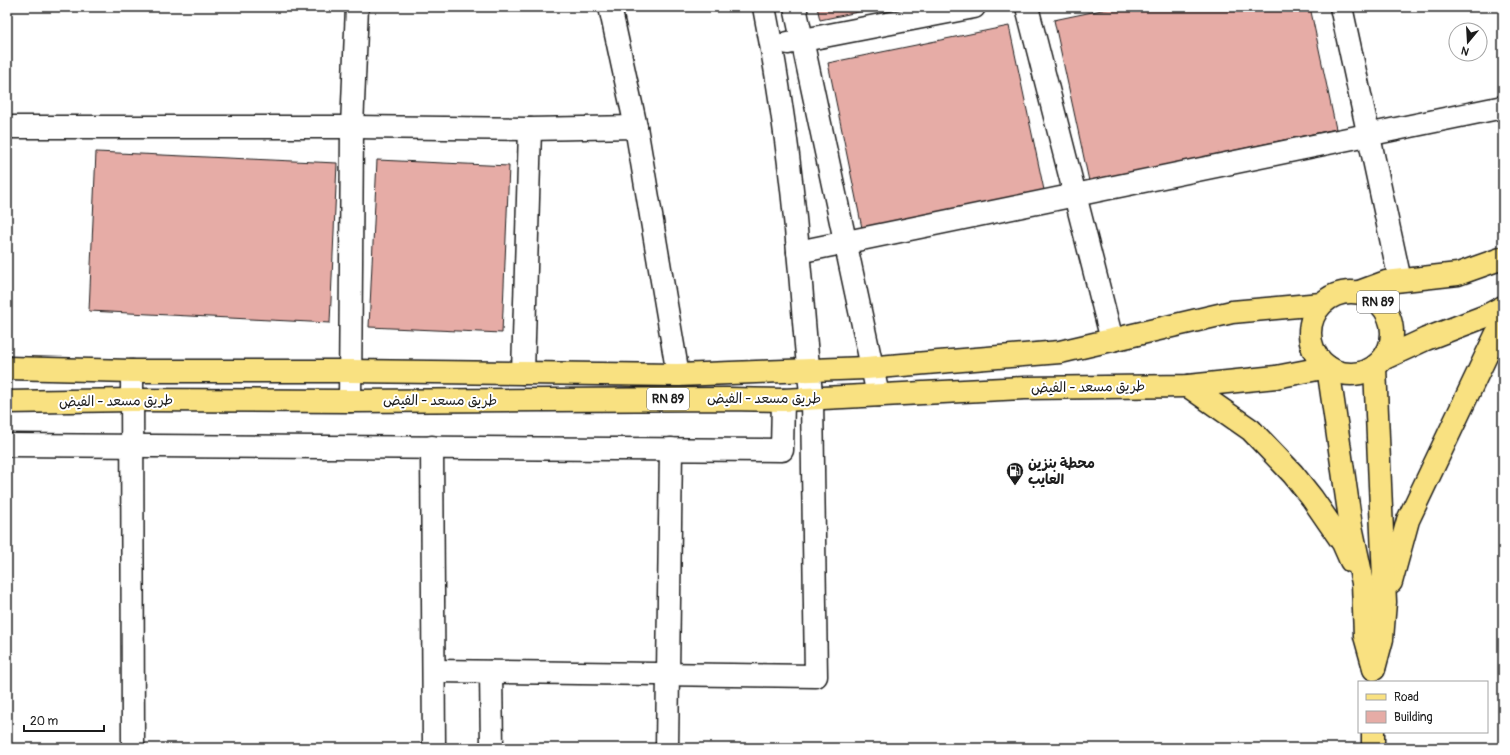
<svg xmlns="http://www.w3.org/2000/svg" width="1510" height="755" font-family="Pangolin,'Playpen Sans Arabic',sans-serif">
	<rect width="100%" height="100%" fill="#fff"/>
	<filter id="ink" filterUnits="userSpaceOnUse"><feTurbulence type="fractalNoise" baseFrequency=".025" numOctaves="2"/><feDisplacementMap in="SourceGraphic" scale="8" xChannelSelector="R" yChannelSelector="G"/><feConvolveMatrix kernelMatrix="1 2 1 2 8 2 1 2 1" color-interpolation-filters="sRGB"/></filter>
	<g filter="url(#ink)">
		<g fill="#e6aca6" stroke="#1c1c1c">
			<path d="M 817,7 L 882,7 L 820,20 Z"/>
			<path d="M 1116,7 L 1310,7 L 1336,129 L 1089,181 L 1054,20 Z"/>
			<path d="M 1009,26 L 1044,190 L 862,228 L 828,63 Z"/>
			<path d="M 96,152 L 337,163 L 330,323 L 89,311 Z"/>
			<path d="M 377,160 L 509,166 L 502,333 L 369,327 Z"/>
		</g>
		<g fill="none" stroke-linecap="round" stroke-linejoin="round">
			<defs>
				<g id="minor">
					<path d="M 610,7 L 636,127"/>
					<path d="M 795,7 L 878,395"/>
					<path d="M 1027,7 L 1112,340"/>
					<path d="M 1341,7 L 1400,280"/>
					<path d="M 788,43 L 974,7"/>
					<path d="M 7,127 L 352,127 L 530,129 L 636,127 L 678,375"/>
					<path d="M 798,252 L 1503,107"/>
					<path d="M 132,371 L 133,748"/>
					<path d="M 523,373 L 530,129"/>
					<path d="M 350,401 L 352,127 L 357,7"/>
					<path d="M 7,445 L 782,450 L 783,400"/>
					<path d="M 432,447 L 434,748"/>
					<path d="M 434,671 L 816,676 L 812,399 C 805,350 803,300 798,251 C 791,169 780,87 764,7"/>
					<path d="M 491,672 L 492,748"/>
					<path d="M 667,748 L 671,449"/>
				</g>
				<g id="major">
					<circle cx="1351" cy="333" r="41"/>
					<path d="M 1359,292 L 1386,282 L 1458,274 L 1503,258"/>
					<path d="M 1385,358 L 1426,339 L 1486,316 L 1503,307"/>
					<path d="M 7,368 L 132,371 L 350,371 L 678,375 L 866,368 L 1060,352 L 1232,312 L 1321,304"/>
					<path d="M 1188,386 L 1251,430 L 1293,474 L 1312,498 L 1343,543 L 1351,561"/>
					<path d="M 7,402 L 132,400 L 350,401 L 727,399 L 783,400 L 1025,388 L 1188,386 L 1276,377 L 1328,367 L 1351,526 L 1363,583 L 1365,636 L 1374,668"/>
					<path d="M 1391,582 L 1408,520 L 1496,335 L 1503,324"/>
					<path d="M 1374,669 L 1382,639 L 1385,602 L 1375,367"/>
					<path d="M 1373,748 L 1373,732"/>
				</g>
			</defs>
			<use href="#minor" stroke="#1c1c1c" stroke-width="25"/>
			<use href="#major" stroke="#1c1c1c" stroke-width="25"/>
			<use href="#minor" stroke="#fff" stroke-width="22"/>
			<use href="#major" stroke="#f9e181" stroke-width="22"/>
		</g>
	</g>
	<defs>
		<symbol id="fuel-pin" viewBox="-11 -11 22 30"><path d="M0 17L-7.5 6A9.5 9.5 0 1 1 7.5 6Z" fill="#1c1c1c" stroke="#fff"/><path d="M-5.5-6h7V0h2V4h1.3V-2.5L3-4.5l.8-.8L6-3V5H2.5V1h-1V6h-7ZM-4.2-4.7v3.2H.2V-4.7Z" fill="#fff"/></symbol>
	</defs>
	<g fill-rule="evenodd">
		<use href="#fuel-pin" x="1005" y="461" width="20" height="27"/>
	</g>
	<g text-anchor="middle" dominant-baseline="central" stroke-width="4" stroke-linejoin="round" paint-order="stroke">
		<g fill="#fff" stroke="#606060" stroke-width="1">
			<rect x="1357" y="291" width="42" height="22" rx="3"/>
			<rect x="647" y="388" width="42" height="22" rx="3"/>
		</g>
		<g font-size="13" font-weight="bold" fill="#1c1c1c">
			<text x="1378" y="302">RN 89</text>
			<text x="668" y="399">RN 89</text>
		</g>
		<g font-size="14" fill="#1c1c1c" stroke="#fff">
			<text transform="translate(1088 387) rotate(-1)">طريق مسعد - الفيض</text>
			<text x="764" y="398">طريق مسعد - الفيض</text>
			<text x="440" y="400">طريق مسعد - الفيض</text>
			<text transform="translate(116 401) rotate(-1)">طريق مسعد - الفيض</text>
		</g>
		<g font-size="14" font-weight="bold" fill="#1c1c1c" stroke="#fff" text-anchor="start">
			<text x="1028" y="463">محطة بنزين<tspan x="1028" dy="16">العايب</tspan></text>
		</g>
	</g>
	<rect width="1510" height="755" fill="none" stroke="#fff" stroke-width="24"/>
	<rect x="12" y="12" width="1486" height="731" fill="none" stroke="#1c1c1c" stroke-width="1.5" filter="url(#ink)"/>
	<rect x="1358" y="681" width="130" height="52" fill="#ffffff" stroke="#a4a4a4"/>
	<rect x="1366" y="694" width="20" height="6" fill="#f9e181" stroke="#a4a4a4"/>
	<text x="1394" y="701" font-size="12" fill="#1c1c1c">Road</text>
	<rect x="1366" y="711" width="20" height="12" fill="#e6aca6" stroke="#a4a4a4"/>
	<text x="1394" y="721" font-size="12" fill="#1c1c1c">Building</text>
	<g transform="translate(1468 42) rotate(198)"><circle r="19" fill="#ffffff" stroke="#a4a4a4"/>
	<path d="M0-3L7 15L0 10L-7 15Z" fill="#1c1c1c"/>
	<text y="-6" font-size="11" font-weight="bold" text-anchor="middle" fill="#1c1c1c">N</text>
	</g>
	<path d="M24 725v6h80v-6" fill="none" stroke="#1c1c1c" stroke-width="2"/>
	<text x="30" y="725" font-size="12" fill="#1c1c1c" stroke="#ffffff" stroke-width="3" paint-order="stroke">20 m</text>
</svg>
